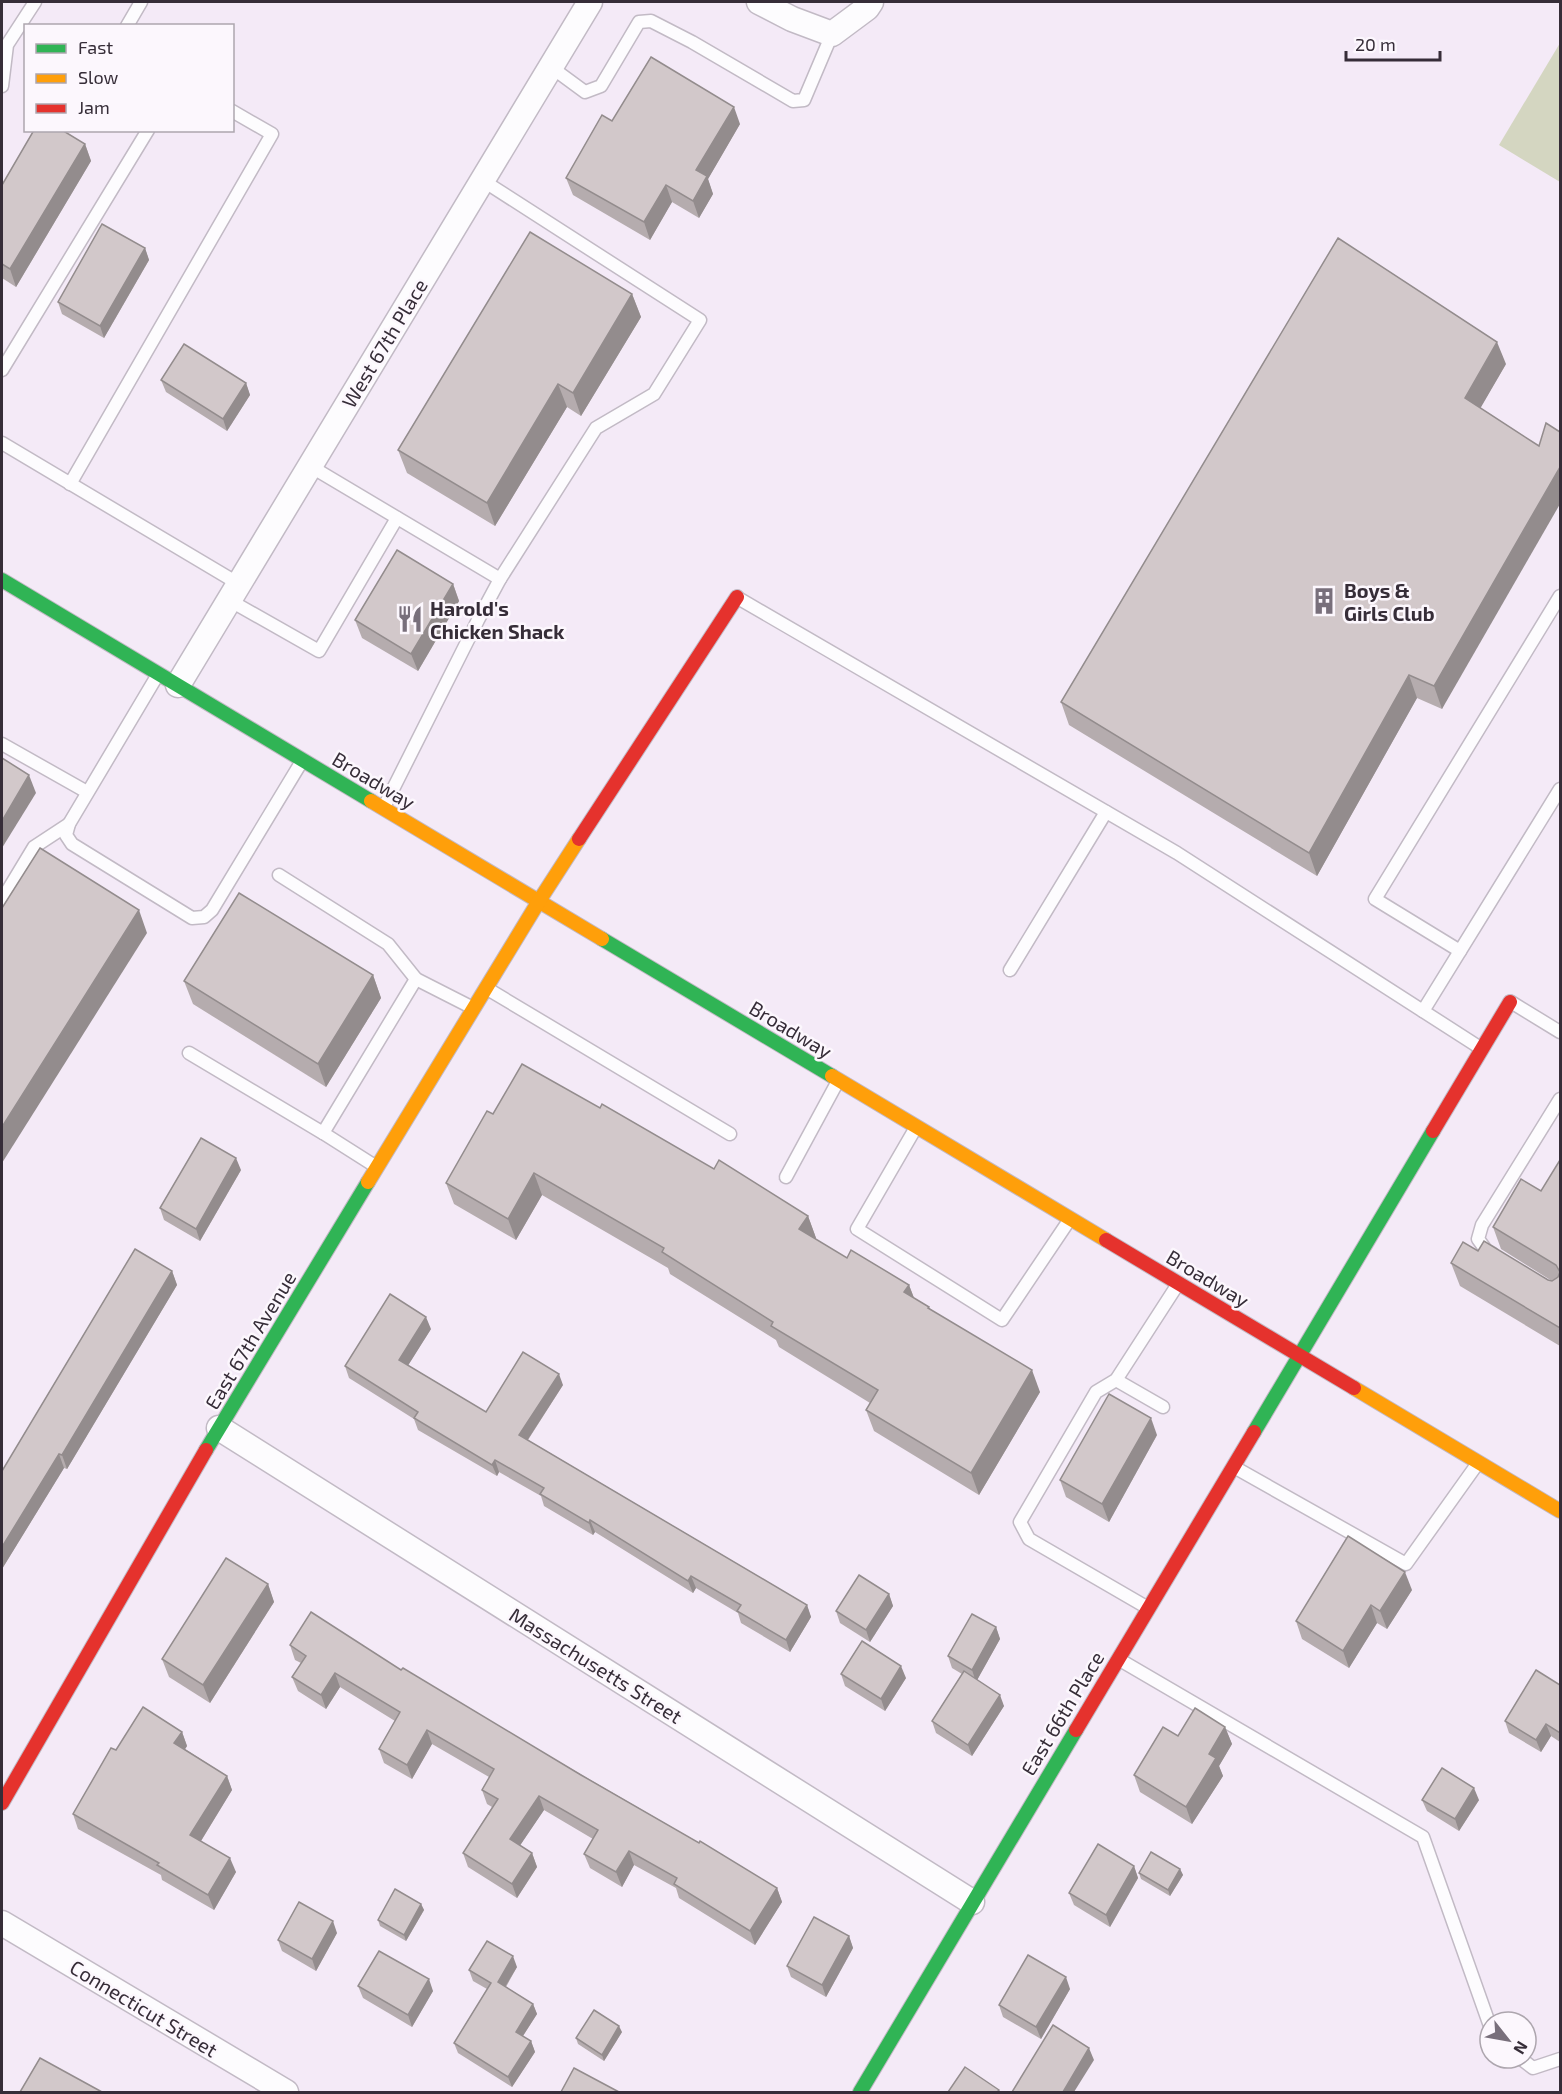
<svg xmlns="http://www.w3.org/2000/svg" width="1562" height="2094" font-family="'Exo 2',sans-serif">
	<rect width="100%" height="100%" fill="#f4eaf7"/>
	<path fill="#d4d6c1" d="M 1560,43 L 1560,182 L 1499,145 Z"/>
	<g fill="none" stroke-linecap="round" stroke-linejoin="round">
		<defs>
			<g id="lane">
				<path d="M 127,26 L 141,2"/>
				<path d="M 551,67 L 585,92 L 601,86 L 639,22 L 651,21 L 692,42 L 793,101 L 804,100 L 832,34"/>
				<path d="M 2,86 L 7,45 L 35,2"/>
				<path d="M 482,180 L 700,320 L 654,394 L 596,428 L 500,579"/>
				<path d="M 2,370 L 148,130"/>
				<path d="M 2,443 L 239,584"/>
				<path d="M 310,466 L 500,579 L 478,620 L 384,807"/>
				<path d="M 70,484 L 272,134 L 232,111"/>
				<path d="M 738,598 L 1177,853 L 1482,1049"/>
				<path d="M 229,600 L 319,651 L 397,518"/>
				<path d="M 157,676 L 69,824 L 66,835 L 72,844 L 192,918 L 204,917 L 212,910 L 302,761"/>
				<path d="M 2,744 L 87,792"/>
				<path d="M 279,875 L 388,944 L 416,979 L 473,1008"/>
				<path d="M 2,900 L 34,847 L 69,824"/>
				<path d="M 1460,951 L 1375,899 L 1560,596"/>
				<path d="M 1010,970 L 1106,812"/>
				<path d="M 486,988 L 730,1134"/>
				<path d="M 1511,1002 L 1560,1032"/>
				<path d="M 1423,1011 L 1560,789"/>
				<path d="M 189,1053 L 323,1133 L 416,979"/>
				<path d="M 915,1129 L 857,1229 L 1002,1320 L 1070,1219"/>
				<path d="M 323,1133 L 375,1166"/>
				<path d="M 786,1177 L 838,1081"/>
				<path d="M 1493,1254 L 1486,1250 L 1478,1239 L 1482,1225 L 1560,1099"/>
				<path d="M 1116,1380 L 1163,1407"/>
				<path d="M 1234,1467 L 1406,1564 L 1478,1463"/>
				<path d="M 1148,1608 L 1029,1539 L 1020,1522 L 1096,1392 L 1116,1380 L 1178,1284"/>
				<path d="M 1120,1660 L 1423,1837 L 1490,2026"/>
				<path d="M 1520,2058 L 1533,2068 L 1560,2059"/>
			</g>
			<g id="street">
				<path d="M 759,2 L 792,19 L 832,34 L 867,8 L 871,2"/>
				<path d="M 178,685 L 590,2"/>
				<path d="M 219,1428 L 972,1902"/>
				<path d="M 2,1923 L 286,2092"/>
			</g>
			<g id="fast">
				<path d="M 2,580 L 371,801"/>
				<path d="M 602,939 L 832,1076"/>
				<path d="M 1254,1432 L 1433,1131"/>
				<path d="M 206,1450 L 368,1182"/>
				<path d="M 860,2092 L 1076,1730"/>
			</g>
			<g id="slow">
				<path d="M 371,801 L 602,939"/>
				<path d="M 832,1076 L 1106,1240"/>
				<path d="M 368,1182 L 539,901 L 579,839"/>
				<path d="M 1354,1388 L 1560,1511"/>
			</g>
			<g id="jam">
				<path d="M 579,839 L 737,597"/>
				<path d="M 1433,1131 L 1510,1002"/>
				<path d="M 1106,1240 L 1354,1388"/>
				<path d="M 1076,1730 L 1254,1432"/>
				<path d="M 2,1803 L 206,1450"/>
			</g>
		</defs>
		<use href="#lane" stroke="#c2bac5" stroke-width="15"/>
		<use href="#street" stroke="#c2bac5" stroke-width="27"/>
		<use href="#fast" stroke="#c2bac5" stroke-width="16"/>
		<use href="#slow" stroke="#c2bac5" stroke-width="16"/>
		<use href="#jam" stroke="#c2bac5" stroke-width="16"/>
		<use href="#lane" stroke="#fdfcfe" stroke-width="12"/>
		<use href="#street" stroke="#fdfcfe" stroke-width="24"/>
		<use href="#fast" stroke="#30b455" stroke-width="14"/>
		<use href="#slow" stroke="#ff9f0a" stroke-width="14"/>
		<use href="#jam" stroke="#e5322d" stroke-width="14"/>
	</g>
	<g fill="#b5acae">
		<path d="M 612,121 L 740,124 L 708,179 L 713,194 L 699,218 L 672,202 L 650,240 L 573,195 L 566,178 Z"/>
		<path d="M 85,144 L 91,161 L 16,287 L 2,278 L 2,185 Z"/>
		<path d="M 145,248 L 149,260 L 104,338 L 62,314 L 58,302 Z"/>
		<path d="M 632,294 L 641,317 L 581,416 L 567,407 L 495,526 L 407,473 L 398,450 Z"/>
		<path d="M 1506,364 L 1480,408 L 1539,446 L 1560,432 L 1442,709 L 1417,698 L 1317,876 L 1069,725 L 1061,702 Z"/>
		<path d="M 161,380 L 246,383 L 250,395 L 227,431 L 166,392 Z"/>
		<path d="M 453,584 L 459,601 L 418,671 L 362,638 L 355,620 Z"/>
		<path d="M 373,975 L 381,998 L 326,1087 L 193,1004 L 184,981 Z"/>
		<path d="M 600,1108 L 714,1169 L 808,1216 L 816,1238 L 815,1239 L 847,1258 L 909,1285 L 914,1298 L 929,1307 L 930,1310 L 1040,1392 L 979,1495 L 874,1431 L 866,1410 L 870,1403 L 779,1347 L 776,1340 L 670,1274 L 668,1268 L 542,1195 L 516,1240 L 454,1204 L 446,1183 L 493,1114 Z"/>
		<path d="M 1560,1160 L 1560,1346 L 1460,1286 L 1451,1263 L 1478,1251 L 1552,1281 L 1501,1249 L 1493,1227 L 1541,1191 Z"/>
		<path d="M 241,1170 L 200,1241 L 164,1220 L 160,1208 Z"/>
		<path d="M 172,1271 L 177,1285 L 67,1469 L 64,1468 L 2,1569 L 2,1471 Z"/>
		<path d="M 431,1329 L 408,1365 L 486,1412 L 563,1385 L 528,1440 L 807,1605 L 811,1617 L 790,1652 L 741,1623 L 738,1613 L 696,1588 L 693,1593 L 595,1532 L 593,1535 L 544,1506 L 541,1496 L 499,1472 L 497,1476 L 418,1430 L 414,1419 L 349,1378 L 345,1366 Z"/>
		<path d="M 1157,1435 L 1109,1522 L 1066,1497 L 1060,1480 Z"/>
		<path d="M 268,1584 L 274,1602 L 210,1703 L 169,1677 L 162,1659 Z"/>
		<path d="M 1412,1590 L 1387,1629 L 1377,1623 L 1349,1668 L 1302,1639 L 1296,1621 Z"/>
		<path d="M 889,1594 L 893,1606 L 870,1642 L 840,1623 L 836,1611 Z"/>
		<path d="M 996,1627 L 1000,1639 L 977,1680 L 1004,1706 L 972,1756 L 936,1733 L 932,1721 L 962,1674 L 952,1668 L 948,1656 Z"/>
		<path d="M 290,1645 L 401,1670 L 777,1888 L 782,1902 L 755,1945 L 679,1898 L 676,1888 L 634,1865 L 622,1887 L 590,1868 L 584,1854 L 593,1839 L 544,1810 L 520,1845 L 532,1853 L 537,1867 L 517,1898 L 468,1867 L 463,1853 L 492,1807 L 487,1804 L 482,1790 L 489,1777 L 432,1744 L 412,1779 L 384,1763 L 379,1749 L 395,1721 L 340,1687 L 326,1709 L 298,1691 L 292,1677 L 301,1663 L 295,1660 Z"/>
		<path d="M 841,1674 L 906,1678 L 885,1711 L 845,1686 Z"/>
		<path d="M 1560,1685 L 1560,1742 L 1551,1736 L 1541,1752 L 1509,1733 L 1505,1721 Z"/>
		<path d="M 1225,1727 L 1232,1744 L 1219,1766 L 1223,1776 L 1192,1824 L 1140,1792 L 1134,1775 L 1178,1736 Z"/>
		<path d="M 182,1732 L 187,1746 L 185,1749 L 227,1776 L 232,1790 L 201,1841 L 236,1872 L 214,1910 L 162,1880 L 161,1875 L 78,1829 L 73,1814 L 116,1750 Z"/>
		<path d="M 1422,1800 L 1479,1800 L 1459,1831 L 1427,1811 Z"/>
		<path d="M 1134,1866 L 1138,1878 L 1110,1927 L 1074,1905 L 1069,1893 Z"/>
		<path d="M 1180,1869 L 1183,1875 L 1170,1896 L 1141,1879 L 1139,1873 Z"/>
		<path d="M 421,1904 L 424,1910 L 406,1941 L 380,1926 L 378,1920 Z"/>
		<path d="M 337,1933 L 316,1971 L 282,1951 L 278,1940 Z"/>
		<path d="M 849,1936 L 853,1948 L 826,1997 L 791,1977 L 787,1966 Z"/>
		<path d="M 517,1967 L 506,1987 L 533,2004 L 537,2014 L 523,2036 L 531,2041 L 535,2052 L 512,2087 L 458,2053 L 454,2043 L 487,1989 L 473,1981 L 469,1970 Z"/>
		<path d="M 358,1986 L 433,1991 L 412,2027 L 363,1998 Z"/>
		<path d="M 1070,1989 L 1041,2039 L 1003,2017 L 999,2005 Z"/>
		<path d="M 622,2032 L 604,2061 L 578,2044 L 576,2038 Z"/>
	</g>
	<g fill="#938c8d">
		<path d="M 734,107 L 740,124 L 708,179 L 713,194 L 699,218 L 693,201 L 696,170 Z"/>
		<path d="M 85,144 L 91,161 L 16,287 L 10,269 Z"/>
		<path d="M 666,185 L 672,202 L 650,240 L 644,222 Z"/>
		<path d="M 145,248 L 149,260 L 104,338 L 100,326 Z"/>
		<path d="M 632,294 L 641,317 L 581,416 L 573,393 Z"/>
		<path d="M 1497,342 L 1506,364 L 1473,421 L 1465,398 Z"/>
		<path d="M 246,383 L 250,395 L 227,431 L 223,419 Z"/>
		<path d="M 558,384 L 567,407 L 495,526 L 487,503 Z"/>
		<path d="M 1560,467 L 1560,504 L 1442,709 L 1434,686 Z"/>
		<path d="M 453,584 L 459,601 L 418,671 L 411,654 Z"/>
		<path d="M 1409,675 L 1417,698 L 1317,876 L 1309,853 Z"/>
		<path d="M 29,775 L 36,793 L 2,848 L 2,821 Z"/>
		<path d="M 139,910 L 147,933 L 2,1163 L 2,1127 Z"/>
		<path d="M 373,975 L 381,998 L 326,1087 L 318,1064 Z"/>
		<path d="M 236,1158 L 241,1170 L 200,1241 L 196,1229 Z"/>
		<path d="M 534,1173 L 542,1195 L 516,1240 L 508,1219 Z"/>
		<path d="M 808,1216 L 816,1238 L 807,1251 L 799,1229 Z"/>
		<path d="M 172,1271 L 177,1285 L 67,1469 L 62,1455 Z"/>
		<path d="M 909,1285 L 917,1306 L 904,1292 Z"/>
		<path d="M 426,1317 L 431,1329 L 404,1372 L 399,1360 Z"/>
		<path d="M 1032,1370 L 1040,1392 L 979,1495 L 971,1473 Z"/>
		<path d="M 559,1374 L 563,1385 L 523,1447 L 519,1435 Z"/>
		<path d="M 1151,1418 L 1157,1435 L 1109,1522 L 1102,1504 Z"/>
		<path d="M 59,1454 L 64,1468 L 2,1569 L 2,1547 Z"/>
		<path d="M 495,1460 L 499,1472 L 497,1476 L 492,1465 Z"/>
		<path d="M 590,1520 L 595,1532 L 593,1535 L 589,1523 Z"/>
		<path d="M 1405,1572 L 1412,1590 L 1387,1629 L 1380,1611 Z"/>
		<path d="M 691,1576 L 696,1588 L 693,1593 L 688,1581 Z"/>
		<path d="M 268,1584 L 274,1602 L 210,1703 L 203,1685 Z"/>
		<path d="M 889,1594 L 893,1606 L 870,1642 L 866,1630 Z"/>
		<path d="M 807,1605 L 811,1617 L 790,1652 L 786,1640 Z"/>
		<path d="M 1371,1605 L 1377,1623 L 1349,1668 L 1343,1651 Z"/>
		<path d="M 996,1627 L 1000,1639 L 976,1682 L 972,1670 Z"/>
		<path d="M 901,1666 L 906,1678 L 885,1711 L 881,1699 Z"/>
		<path d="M 335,1673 L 340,1687 L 326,1709 L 321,1695 Z"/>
		<path d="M 1000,1695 L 1004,1706 L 972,1756 L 968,1745 Z"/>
		<path d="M 1546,1724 L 1551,1736 L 1541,1752 L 1536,1740 Z"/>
		<path d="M 1225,1727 L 1232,1744 L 1219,1766 L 1223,1776 L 1192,1824 L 1186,1807 L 1209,1754 Z"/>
		<path d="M 427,1730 L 432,1744 L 412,1779 L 407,1765 Z"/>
		<path d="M 182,1732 L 187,1746 L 180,1757 L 174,1743 Z"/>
		<path d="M 227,1776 L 232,1790 L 196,1849 L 190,1835 Z"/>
		<path d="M 1474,1788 L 1479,1800 L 1459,1831 L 1455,1819 Z"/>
		<path d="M 539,1796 L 544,1810 L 515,1853 L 510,1839 Z"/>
		<path d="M 629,1851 L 634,1865 L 622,1887 L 616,1872 Z"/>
		<path d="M 532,1853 L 537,1867 L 517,1898 L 512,1884 Z"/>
		<path d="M 230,1858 L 236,1872 L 214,1910 L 208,1895 Z"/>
		<path d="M 1134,1866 L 1138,1878 L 1110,1927 L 1106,1915 Z"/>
		<path d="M 1180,1869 L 1183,1875 L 1170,1896 L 1168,1890 Z"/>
		<path d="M 777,1888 L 782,1902 L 755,1945 L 750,1931 Z"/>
		<path d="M 421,1904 L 424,1910 L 406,1941 L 404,1935 Z"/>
		<path d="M 333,1921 L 337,1933 L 316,1971 L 312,1959 Z"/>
		<path d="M 849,1936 L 853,1948 L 826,1997 L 822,1985 Z"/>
		<path d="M 513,1956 L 517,1967 L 502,1992 L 498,1982 Z"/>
		<path d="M 1066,1977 L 1070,1989 L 1041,2039 L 1036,2027 Z"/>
		<path d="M 429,1979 L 433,1991 L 412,2027 L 408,2015 Z"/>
		<path d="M 533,2004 L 537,2014 L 519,2042 L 516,2032 Z"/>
		<path d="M 619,2026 L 622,2032 L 604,2061 L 602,2055 Z"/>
		<path d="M 531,2041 L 535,2052 L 512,2087 L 508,2077 Z"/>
		<path d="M 1089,2048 L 1094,2060 L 1074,2092 L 1063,2092 Z"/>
	</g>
	<g fill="#d2c8ca" stroke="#938c8d" stroke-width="1.5">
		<path d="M 651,57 L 734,107 L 696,170 L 707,176 L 693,201 L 666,185 L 644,222 L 566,178 L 602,115 L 612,121 Z"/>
		<path d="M 34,130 L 62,130 L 85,144 L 10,269 L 2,264 L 2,185 Z"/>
		<path d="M 102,224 L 145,248 L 100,326 L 58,302 Z"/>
		<path d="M 530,232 L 632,294 L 573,393 L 558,384 L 487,503 L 398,450 Z"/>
		<path d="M 1338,238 L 1497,342 L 1465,398 L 1539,446 L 1546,423 L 1560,432 L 1560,467 L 1434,686 L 1409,675 L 1309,853 L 1061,702 Z"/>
		<path d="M 184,344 L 246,383 L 223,419 L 161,380 Z"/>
		<path d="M 397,550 L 453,584 L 411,654 L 355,620 Z"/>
		<path d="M 2,758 L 29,775 L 2,821 Z"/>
		<path d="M 40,848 L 139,910 L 2,1127 L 2,908 Z"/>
		<path d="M 239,893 L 373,975 L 318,1064 L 184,981 Z"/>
		<path d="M 522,1064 L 600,1108 L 602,1104 L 714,1169 L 719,1160 L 808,1216 L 799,1229 L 847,1258 L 851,1250 L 909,1285 L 904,1292 L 929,1307 L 928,1308 L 1032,1370 L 971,1473 L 866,1410 L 878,1390 L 771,1326 L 773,1322 L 662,1252 L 664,1248 L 534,1173 L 508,1219 L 446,1183 L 487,1111 L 493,1114 Z"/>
		<path d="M 201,1138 L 236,1158 L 196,1229 L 160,1208 Z"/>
		<path d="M 1560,1160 L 1560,1328 L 1451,1263 L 1463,1242 L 1478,1251 L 1484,1241 L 1548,1280 L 1552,1281 L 1558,1277 L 1560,1272 L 1556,1265 L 1493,1227 L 1521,1179 L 1541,1191 Z"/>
		<path d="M 135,1249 L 172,1271 L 62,1455 L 59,1454 L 2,1547 L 2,1471 Z"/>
		<path d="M 390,1294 L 426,1317 L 399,1360 L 486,1412 L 523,1352 L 559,1374 L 519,1435 L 807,1605 L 786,1640 L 737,1611 L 741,1605 L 691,1576 L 688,1581 L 590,1520 L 589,1523 L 540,1494 L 544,1488 L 495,1460 L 492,1465 L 414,1418 L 418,1412 L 345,1366 Z"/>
		<path d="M 1109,1394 L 1151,1418 L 1102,1504 L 1060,1480 Z"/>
		<path d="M 1348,1536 L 1405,1572 L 1380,1611 L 1371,1605 L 1343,1651 L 1296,1621 Z"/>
		<path d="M 226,1558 L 268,1584 L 203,1685 L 162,1659 Z"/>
		<path d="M 859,1575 L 889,1594 L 866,1630 L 836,1611 Z"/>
		<path d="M 311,1612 L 401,1670 L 403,1668 L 581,1775 L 699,1843 L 700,1841 L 777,1888 L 750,1931 L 674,1884 L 677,1878 L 629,1851 L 616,1872 L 584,1854 L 598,1830 L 539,1796 L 510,1839 L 532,1853 L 512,1884 L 463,1853 L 498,1799 L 482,1790 L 494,1769 L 427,1730 L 407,1765 L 379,1749 L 400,1712 L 335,1673 L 321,1695 L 292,1677 L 306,1656 L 290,1645 Z"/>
		<path d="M 972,1614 L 996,1627 L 972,1670 L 948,1656 Z"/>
		<path d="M 862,1641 L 901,1666 L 881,1699 L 841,1674 Z"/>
		<path d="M 1536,1670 L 1560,1685 L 1560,1733 L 1546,1724 L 1536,1740 L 1505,1721 Z"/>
		<path d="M 964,1671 L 1000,1695 L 968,1745 L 932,1721 Z"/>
		<path d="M 143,1707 L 182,1732 L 174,1743 L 227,1776 L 190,1835 L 230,1858 L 208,1895 L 157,1865 L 159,1863 L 73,1814 L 111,1748 L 116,1750 Z"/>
		<path d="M 1195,1708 L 1225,1727 L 1209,1754 L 1216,1758 L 1186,1807 L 1134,1775 L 1163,1727 L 1178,1736 Z"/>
		<path d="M 1442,1768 L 1474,1788 L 1455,1819 L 1422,1800 Z"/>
		<path d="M 1098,1844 L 1134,1866 L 1106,1915 L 1069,1893 Z"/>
		<path d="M 1151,1852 L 1180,1869 L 1168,1890 L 1139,1873 Z"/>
		<path d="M 395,1889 L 421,1904 L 404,1935 L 378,1920 Z"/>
		<path d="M 299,1902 L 333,1921 L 312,1959 L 278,1940 Z"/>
		<path d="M 814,1917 L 849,1936 L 822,1985 L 787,1966 Z"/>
		<path d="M 487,1941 L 513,1956 L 498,1982 L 533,2004 L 516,2032 L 531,2041 L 508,2077 L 454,2043 L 491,1983 L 469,1970 Z"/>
		<path d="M 379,1951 L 429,1979 L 408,2015 L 358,1986 Z"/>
		<path d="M 1028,1955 L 1066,1977 L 1036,2027 L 999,2005 Z"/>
		<path d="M 594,2010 L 619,2026 L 602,2055 L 576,2038 Z"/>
		<path d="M 1053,2025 L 1089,2048 L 1063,2092 L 1012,2092 Z"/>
		<path d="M 40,2058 L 102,2092 L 20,2092 Z"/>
		<path d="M 965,2067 L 999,2090 L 997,2092 L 948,2092 Z"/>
		<path d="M 574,2068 L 619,2092 L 561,2092 Z"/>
	</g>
	<defs>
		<symbol id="building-bare" viewBox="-9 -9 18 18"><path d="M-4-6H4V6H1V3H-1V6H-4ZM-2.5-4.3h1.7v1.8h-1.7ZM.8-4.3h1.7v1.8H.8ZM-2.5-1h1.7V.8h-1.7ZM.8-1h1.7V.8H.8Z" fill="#786f7b" stroke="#fcf7fd" stroke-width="2.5" paint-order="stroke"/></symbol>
		<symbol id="restaurant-bare" viewBox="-9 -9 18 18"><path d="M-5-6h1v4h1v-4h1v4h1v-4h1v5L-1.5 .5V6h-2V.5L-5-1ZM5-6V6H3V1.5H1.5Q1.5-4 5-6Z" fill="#786f7b" stroke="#fcf7fd" stroke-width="2.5" paint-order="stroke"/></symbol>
	</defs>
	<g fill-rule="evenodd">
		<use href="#building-bare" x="1305" y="582" width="38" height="38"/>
		<use href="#restaurant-bare" x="391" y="600" width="38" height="38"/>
	</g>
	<g text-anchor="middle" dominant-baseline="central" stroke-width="5" stroke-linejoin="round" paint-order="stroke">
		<g font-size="20" fill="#362d38" stroke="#fcf7fd">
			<text transform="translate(384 343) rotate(-59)">West 67th Place</text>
			<text transform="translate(374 780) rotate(31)">Broadway</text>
			<text transform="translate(791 1029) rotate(31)">Broadway</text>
			<text transform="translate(1208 1278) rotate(31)">Broadway</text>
			<text transform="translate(250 1340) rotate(-59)">East 67th Avenue</text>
			<text transform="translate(596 1665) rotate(32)">Massachusetts Street</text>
			<text transform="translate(1062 1713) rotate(-59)">East 66th Place</text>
			<text transform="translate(144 2008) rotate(31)">Connecticut Street</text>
		</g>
		<g font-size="20" font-weight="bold" fill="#362d38" stroke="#fcf7fd" text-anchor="start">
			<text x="1344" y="590">Boys &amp;<tspan x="1344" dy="23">Girls Club</tspan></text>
			<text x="430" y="608">Harold's<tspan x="430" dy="23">Chicken Shack</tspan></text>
		</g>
	</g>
	<rect width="1562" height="2094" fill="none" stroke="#362d38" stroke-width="6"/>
	<rect x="24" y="24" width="210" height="108" fill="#fcf7fd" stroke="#ada6ae" stroke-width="1.5"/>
	<rect x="36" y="44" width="30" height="9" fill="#30b455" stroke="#ada6ae" stroke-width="1.5"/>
	<text x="78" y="54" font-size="18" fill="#362d38">Fast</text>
	<rect x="36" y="74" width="30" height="9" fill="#ff9f0a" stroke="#ada6ae" stroke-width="1.5"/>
	<text x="78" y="84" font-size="18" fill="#362d38">Slow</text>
	<rect x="36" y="104" width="30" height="9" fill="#e5322d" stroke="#ada6ae" stroke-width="1.5"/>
	<text x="78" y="114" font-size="18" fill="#362d38">Jam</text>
	<g transform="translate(1508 2040) rotate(121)"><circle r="28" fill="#fcf7fd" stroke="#ada6ae" stroke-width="1.5"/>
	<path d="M0-4.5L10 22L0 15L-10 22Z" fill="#786f7b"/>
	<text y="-9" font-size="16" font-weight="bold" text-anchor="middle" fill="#362d38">N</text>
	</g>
	<path d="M1346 51v9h94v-9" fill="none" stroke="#362d38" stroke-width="3"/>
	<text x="1355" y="51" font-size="18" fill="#362d38" stroke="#fcf7fd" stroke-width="4.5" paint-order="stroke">20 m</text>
</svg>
